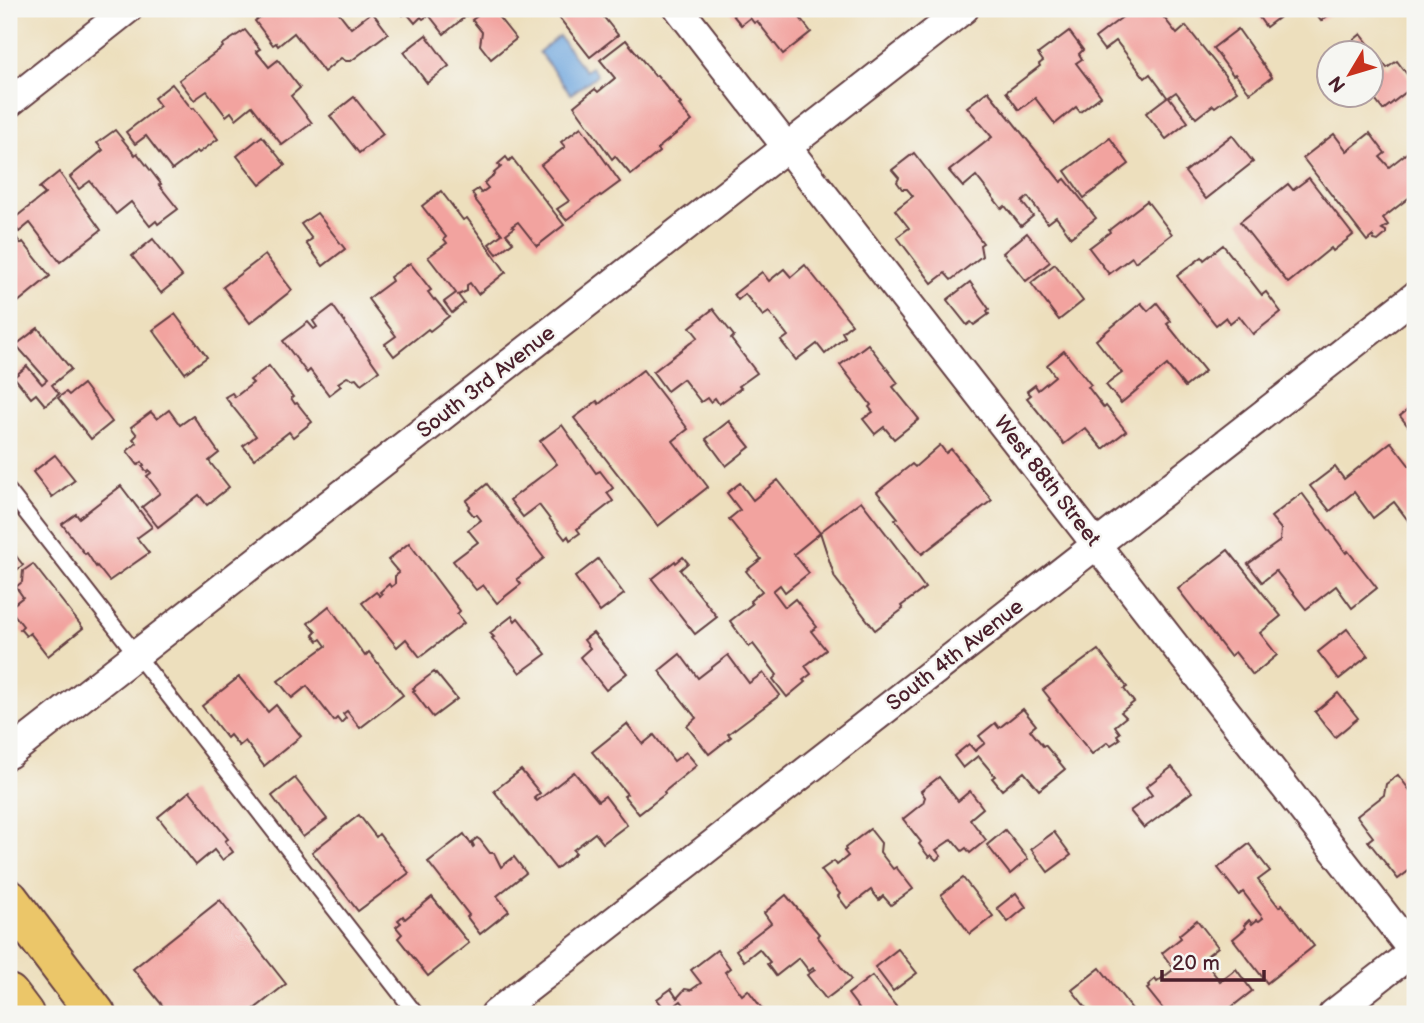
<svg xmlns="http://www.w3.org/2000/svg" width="1424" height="1023" font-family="'Balsamiq Sans',sans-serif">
	<rect width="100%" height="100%" fill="#f6f6f2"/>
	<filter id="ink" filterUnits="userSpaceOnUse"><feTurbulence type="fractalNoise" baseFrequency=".0143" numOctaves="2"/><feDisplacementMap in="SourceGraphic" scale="14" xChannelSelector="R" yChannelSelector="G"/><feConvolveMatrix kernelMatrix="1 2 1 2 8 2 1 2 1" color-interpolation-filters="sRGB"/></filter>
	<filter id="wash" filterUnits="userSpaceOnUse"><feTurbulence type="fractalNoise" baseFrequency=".00686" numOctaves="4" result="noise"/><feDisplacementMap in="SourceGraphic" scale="28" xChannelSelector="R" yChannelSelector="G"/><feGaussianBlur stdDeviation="1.57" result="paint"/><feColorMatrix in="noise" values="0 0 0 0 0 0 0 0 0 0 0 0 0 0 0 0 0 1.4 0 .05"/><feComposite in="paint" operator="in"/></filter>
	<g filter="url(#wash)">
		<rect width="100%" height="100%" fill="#eddfbd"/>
		<path fill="#71a7de" stroke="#5e6384" stroke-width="2" d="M 559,36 L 585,71 L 591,67 L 597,75 L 571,94 L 539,52 Z"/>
		<g id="blocks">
			<g fill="#f2a39f">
				<path d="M 271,9 L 336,9 L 351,28 L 372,12 L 388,33 L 351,61 L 346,61 L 341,58 L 324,72 L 294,33 L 278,46 L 276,43 L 273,45 L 255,21 Z"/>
				<path d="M 398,9 L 470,9 L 472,11 L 444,34 L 429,15 L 423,19 L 421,17 L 415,23 L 406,12 L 403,15 Z"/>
				<path d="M 478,9 L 492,9 L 516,39 L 491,59 L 480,45 L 482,32 L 472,20 L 480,14 Z"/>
				<path d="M 556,9 L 601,9 L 599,11 L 618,35 L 590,57 L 554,11 Z"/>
				<path d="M 728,9 L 796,9 L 794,10 L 811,32 L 783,54 L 757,21 L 754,23 L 750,18 L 741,25 Z"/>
				<path d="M 1126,9 L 1157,9 L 1177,34 L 1186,26 L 1237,91 L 1215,107 L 1213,105 L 1196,118 L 1176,92 L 1169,97 L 1188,122 L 1166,139 L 1146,113 L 1167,97 L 1150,74 L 1145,78 L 1116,41 L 1104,50 L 1095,38 L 1129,12 Z"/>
				<path d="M 1253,9 L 1290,9 L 1266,27 Z"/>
				<path d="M 1312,9 L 1336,9 L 1321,21 Z"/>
				<path d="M 1238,29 L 1272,77 L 1250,93 L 1235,74 L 1233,75 L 1213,48 Z"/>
				<path d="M 245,30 L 260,49 L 256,51 L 269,67 L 278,60 L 300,88 L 291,96 L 312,123 L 282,145 L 252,106 L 236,119 L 231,112 L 226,116 L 207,91 L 194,100 L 179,80 L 223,47 L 222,45 Z"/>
				<path d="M 1069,31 L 1083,50 L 1079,54 L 1082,59 L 1076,63 L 1101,96 L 1080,112 L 1076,107 L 1055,124 L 1035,98 L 1019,110 L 1006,92 L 1040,66 L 1039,64 L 1043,61 L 1038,54 Z"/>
				<path d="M 1361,34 L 1387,68 L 1397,61 L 1415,85 L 1383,110 L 1372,96 L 1372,52 L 1341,52 L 1340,51 Z"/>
				<path d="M 426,35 L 449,66 L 427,83 L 404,52 Z"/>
				<path d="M 626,40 L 655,76 L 657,75 L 681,104 L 679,105 L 692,121 L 657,149 L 659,152 L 631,175 L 615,156 L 612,159 L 574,106 L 595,89 L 598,92 L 615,78 L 600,60 Z"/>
				<path d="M 172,84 L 192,109 L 194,108 L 218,139 L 199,153 L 197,151 L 172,170 L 146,136 L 135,144 L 126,132 L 160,106 L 154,98 Z"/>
				<path d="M 988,91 L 1061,182 L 1065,179 L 1096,218 L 1071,237 L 1056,217 L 1048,223 L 1028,197 L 1022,202 L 1033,216 L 1021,226 L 1005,206 L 1002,209 L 976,176 L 963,187 L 949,171 L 992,137 L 967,107 Z"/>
				<path d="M 354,97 L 383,134 L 359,153 L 330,116 Z"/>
				<path d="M 581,127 L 620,182 L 601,196 L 600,195 L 566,220 L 557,209 L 569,201 L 541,165 L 565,147 L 561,142 Z"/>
				<path d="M 115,130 L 135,155 L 137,153 L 161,184 L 159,185 L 178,209 L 158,224 L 156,221 L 150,226 L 131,202 L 116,214 L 90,181 L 79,189 L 70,177 L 103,150 L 97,143 Z"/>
				<path d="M 1370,133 L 1385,153 L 1380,157 L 1389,167 L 1413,148 L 1415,152 L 1415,193 L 1383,218 L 1388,225 L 1382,229 L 1386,231 L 1386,234 L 1378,241 L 1374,240 L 1373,236 L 1367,241 L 1303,158 L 1334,134 L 1347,151 Z"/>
				<path d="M 1232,135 L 1253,162 L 1206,199 L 1185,172 Z"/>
				<path d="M 262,136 L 285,165 L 260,185 L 237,156 Z"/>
				<path d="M 1110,138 L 1129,164 L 1084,198 L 1065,171 Z"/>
				<path d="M 914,153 L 983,243 L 980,245 L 982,256 L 951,280 L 945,273 L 932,283 L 897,237 L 909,228 L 895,210 L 913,196 L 907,189 L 902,189 L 897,182 L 899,178 L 892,170 Z"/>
				<path d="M 506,157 L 509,161 L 512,158 L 564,225 L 537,246 L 518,222 L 512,226 L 514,228 L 506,234 L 513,242 L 497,254 L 489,244 L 502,234 L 474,198 L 475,197 L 472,193 L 478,189 L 481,193 L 488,188 L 484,183 L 495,174 L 494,173 L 501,167 L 498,164 Z"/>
				<path d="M 59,172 L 101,230 L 60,262 L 30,223 L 19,232 L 11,221 L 45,194 L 39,188 Z"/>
				<path d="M 1309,178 L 1353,235 L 1333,251 L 1331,248 L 1288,283 L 1240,222 L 1288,184 L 1293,190 Z"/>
				<path d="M 441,191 L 463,220 L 467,218 L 506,272 L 478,294 L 470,283 L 467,285 L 467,291 L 458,295 L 464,303 L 452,313 L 444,302 L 456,293 L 428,257 L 447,243 L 444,239 L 446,237 L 422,206 Z"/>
				<path d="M 1147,201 L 1172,234 L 1135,262 L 1132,257 L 1109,274 L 1089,248 L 1110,232 L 1109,230 Z"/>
				<path d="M 317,213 L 345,249 L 323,266 L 306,243 L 312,239 L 301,224 Z"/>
				<path d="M 9,227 L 21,244 L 23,242 L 50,276 L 18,302 L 13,296 L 9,299 Z"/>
				<path d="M 1027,233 L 1050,262 L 1026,281 L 1003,253 Z"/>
				<path d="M 153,239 L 182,276 L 161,293 L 132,256 Z"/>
				<path d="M 1223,245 L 1262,295 L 1266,292 L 1281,312 L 1253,334 L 1239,316 L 1230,323 L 1226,317 L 1216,325 L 1177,276 L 1202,257 L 1204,260 Z"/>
				<path d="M 265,255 L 292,290 L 250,323 L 223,287 Z"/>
				<path d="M 410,263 L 431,290 L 428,292 L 434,300 L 435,299 L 449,316 L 430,331 L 428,329 L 394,356 L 385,344 L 396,336 L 368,299 L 392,281 L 390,277 Z"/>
				<path d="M 1055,264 L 1083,301 L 1059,320 L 1031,283 Z"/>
				<path d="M 805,265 L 852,324 L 842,332 L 845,337 L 825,354 L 817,344 L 796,360 L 781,341 L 788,336 L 769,312 L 763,316 L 745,294 L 738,300 L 734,294 L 762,272 L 769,281 L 784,269 L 791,277 Z"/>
				<path d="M 970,282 L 989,309 L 987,311 L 989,314 L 974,325 L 971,322 L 967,325 L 947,300 Z"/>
				<path d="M 1141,303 L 1148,311 L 1157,303 L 1171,321 L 1167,324 L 1205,371 L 1185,387 L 1167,365 L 1121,403 L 1106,385 L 1122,373 L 1096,340 Z"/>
				<path d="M 333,306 L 379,371 L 361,384 L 356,378 L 352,379 L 347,377 L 338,383 L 341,386 L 329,395 L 310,370 L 307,373 L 283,341 L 308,322 L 314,329 L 317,327 L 313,321 Z"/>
				<path d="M 713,309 L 734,336 L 731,339 L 757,373 L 739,386 L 741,388 L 719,404 L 715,398 L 710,402 L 707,398 L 701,402 L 683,379 L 667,391 L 653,372 L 698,337 L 690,327 Z"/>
				<path d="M 175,314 L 207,357 L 185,373 L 153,330 Z"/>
				<path d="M 38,328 L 71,369 L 52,385 L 59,394 L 45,405 L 36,394 L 31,398 L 14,377 L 27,366 L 42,384 L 47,380 L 16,345 Z"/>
				<path d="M 868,344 L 898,383 L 893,387 L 919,419 L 894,439 L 884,427 L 875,434 L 863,419 L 873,412 L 869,407 L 871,405 L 840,365 Z"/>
				<path d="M 1064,351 L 1091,385 L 1088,387 L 1104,408 L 1106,406 L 1126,431 L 1103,449 L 1085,428 L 1064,444 L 1027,398 L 1031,395 L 1027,391 L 1035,385 L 1038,390 L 1055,376 L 1047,365 Z"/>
				<path d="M 269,366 L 293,397 L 291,398 L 295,404 L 297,403 L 312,422 L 293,437 L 289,432 L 254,459 L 243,446 L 256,436 L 225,397 L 232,393 L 235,397 L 253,383 L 250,380 Z"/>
				<path d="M 643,370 L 688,429 L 673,441 L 708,487 L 658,526 L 574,418 L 597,401 L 599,404 Z"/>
				<path d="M 83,384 L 112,422 L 91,439 L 58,398 L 66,392 L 69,395 Z"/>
				<path d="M 1415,404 L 1415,435 L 1400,416 Z"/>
				<path d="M 169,410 L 180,425 L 193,416 L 219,453 L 209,461 L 229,487 L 207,505 L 199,495 L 158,527 L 142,507 L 160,493 L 147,476 L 151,473 L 149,470 L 147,472 L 142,466 L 144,465 L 142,462 L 138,465 L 127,451 L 137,443 L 133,439 L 137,435 L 131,427 L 151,412 L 157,419 Z"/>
				<path d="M 729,421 L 750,447 L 726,466 L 706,439 Z"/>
				<path d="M 562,425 L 596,473 L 600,471 L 613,488 L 607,493 L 613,501 L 577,529 L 580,533 L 570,540 L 568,536 L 565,539 L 539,505 L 523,517 L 510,500 L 557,464 L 540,441 Z"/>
				<path d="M 1391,442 L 1415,473 L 1415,525 L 1413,527 L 1394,502 L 1373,518 L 1354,492 L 1330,511 L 1310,486 L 1335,467 L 1344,479 Z"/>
				<path d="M 940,445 L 946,453 L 951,449 L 992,500 L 922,554 L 895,520 L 898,518 L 877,492 L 912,464 L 915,467 Z"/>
				<path d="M 55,455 L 75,480 L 52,497 L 33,472 Z"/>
				<path d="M 778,480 L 820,533 L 794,554 L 809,573 L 785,592 L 780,585 L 773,591 L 785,607 L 795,599 L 817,627 L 811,631 L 826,650 L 805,666 L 811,674 L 803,680 L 805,682 L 787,697 L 773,679 L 777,675 L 753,644 L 749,647 L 730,621 L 752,604 L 750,601 L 762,591 L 746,571 L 761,559 L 729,519 L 740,510 L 727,493 L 740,483 L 753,500 Z"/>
				<path d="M 487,484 L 544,558 L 517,579 L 521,584 L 497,603 L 483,585 L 476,590 L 453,561 L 478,542 L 468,530 L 481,520 L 477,515 L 473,515 L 468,509 L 470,506 L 466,501 Z"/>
				<path d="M 121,486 L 152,527 L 137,538 L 149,553 L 109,581 L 97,566 L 96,567 L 87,553 L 85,554 L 62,524 L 76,514 L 79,518 Z"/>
				<path d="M 1302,493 L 1346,553 L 1348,551 L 1377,588 L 1352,608 L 1336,586 L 1306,609 L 1276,571 L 1262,582 L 1248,564 L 1280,541 L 1281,529 L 1271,517 Z"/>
				<path d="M 861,501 L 907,561 L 906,562 L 925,588 L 901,606 L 903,609 L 875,630 L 835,578 L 820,532 Z"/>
				<path d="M 409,543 L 460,611 L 457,614 L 464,623 L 420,657 L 406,639 L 397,647 L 362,603 L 376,592 L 380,596 L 382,594 L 380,592 L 389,584 L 391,587 L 395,584 L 395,576 L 399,573 L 388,560 Z"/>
				<path d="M 9,547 L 23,565 L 9,576 Z"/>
				<path d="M 1228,550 L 1281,616 L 1260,633 L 1277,655 L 1253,675 L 1235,652 L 1230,656 L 1178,589 Z"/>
				<path d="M 683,557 L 688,563 L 680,570 L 717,617 L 695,634 L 652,579 L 675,561 L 676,563 Z"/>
				<path d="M 598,559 L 624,594 L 600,612 L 575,577 Z"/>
				<path d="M 33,564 L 83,628 L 48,656 L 30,633 L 26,636 L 20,629 L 23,626 L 9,608 L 23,597 L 16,587 L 22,582 L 23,571 Z"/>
				<path d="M 329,606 L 365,656 L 369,652 L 403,695 L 360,728 L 347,711 L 343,714 L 346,718 L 341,723 L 337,718 L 334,721 L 307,686 L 292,698 L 278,681 L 326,646 L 321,639 L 318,641 L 313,635 L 316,632 L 308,623 Z"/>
				<path d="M 512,616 L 515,621 L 518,618 L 546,654 L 520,673 L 492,638 L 494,637 L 490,633 Z"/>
				<path d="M 1347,629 L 1368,656 L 1339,679 L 1318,652 Z"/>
				<path d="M 593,633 L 627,673 L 606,690 L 580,657 L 590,648 L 584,640 Z"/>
				<path d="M 1098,650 L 1127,687 L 1124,689 L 1134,702 L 1121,712 L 1126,717 L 1115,726 L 1120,733 L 1117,735 L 1120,739 L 1111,745 L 1108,742 L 1092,754 L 1049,700 L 1050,699 L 1043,690 Z"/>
				<path d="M 680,654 L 698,678 L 728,655 L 749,683 L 763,673 L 780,695 L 728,734 L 731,737 L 709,754 L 687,726 L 696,718 L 659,671 Z"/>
				<path d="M 434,672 L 435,674 L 436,673 L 457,699 L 433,717 L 413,691 L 415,690 L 413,688 Z"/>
				<path d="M 239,677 L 268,712 L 276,705 L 301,736 L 264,766 L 245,741 L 239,746 L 230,735 L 227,738 L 202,706 Z"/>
				<path d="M 1338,693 L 1358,718 L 1335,737 L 1315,712 Z"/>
				<path d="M 1023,709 L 1036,725 L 1030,730 L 1043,746 L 1045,745 L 1065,769 L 1039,790 L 1024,772 L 1002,790 L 992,778 L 995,776 L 978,756 L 963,768 L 954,756 L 969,744 L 975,751 L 985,743 L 979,736 L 995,723 L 999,728 Z"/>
				<path d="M 627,724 L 643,744 L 654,735 L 674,761 L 686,752 L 697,765 L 664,792 L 665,794 L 639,814 L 624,796 L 627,794 L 592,752 Z"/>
				<path d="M 1172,767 L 1192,792 L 1144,828 L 1130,811 L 1152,795 L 1146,787 Z"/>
				<path d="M 521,770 L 540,793 L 534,798 L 537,801 L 574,772 L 598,801 L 605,796 L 627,825 L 603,843 L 595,833 L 573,850 L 576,853 L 556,869 L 494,791 Z"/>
				<path d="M 1398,775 L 1415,797 L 1415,866 L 1398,879 L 1368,841 L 1373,837 L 1357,816 L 1384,795 L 1386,784 Z"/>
				<path d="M 939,777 L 958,801 L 970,791 L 983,808 L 970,819 L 986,840 L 970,853 L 966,848 L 962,851 L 952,839 L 936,850 L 941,856 L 936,860 L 931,855 L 929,857 L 919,844 L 921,842 L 903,819 L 923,803 L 925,797 L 921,791 Z"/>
				<path d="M 295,778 L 327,819 L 303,837 L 272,796 Z"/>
				<path d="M 190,791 L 228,839 L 225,841 L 233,852 L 222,860 L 214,850 L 196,865 L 158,817 Z"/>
				<path d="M 359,815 L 376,837 L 379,834 L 409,873 L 358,911 L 312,852 Z"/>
				<path d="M 870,829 L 881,843 L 880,852 L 893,869 L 896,867 L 913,889 L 891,905 L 883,896 L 879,900 L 871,890 L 847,908 L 838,896 L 840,894 L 821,870 L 834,861 L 837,865 L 848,856 L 844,851 L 846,850 L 845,848 Z"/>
				<path d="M 1005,830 L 1028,859 L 1010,874 L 987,845 Z"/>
				<path d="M 1054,832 L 1071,855 L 1048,872 L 1031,849 Z"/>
				<path d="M 464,834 L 473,847 L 474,846 L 472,842 L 477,838 L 480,840 L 490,853 L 494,853 L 501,867 L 514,857 L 526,873 L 497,896 L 509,911 L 480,934 L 467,917 L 469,915 L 428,862 Z"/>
				<path d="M 1249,844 L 1270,871 L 1258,880 L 1279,907 L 1282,904 L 1314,946 L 1267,983 L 1233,939 L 1246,928 L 1244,925 L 1249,920 L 1252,924 L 1257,920 L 1259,921 L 1263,918 L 1243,892 L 1239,895 L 1218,868 Z"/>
				<path d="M 963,878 L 993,916 L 970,934 L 941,895 Z"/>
				<path d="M 1016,893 L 1026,907 L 1008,922 L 997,908 Z"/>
				<path d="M 786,895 L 819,934 L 817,936 L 851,980 L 826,999 L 807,975 L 815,970 L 813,968 L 809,971 L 799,958 L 776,976 L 767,964 L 770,962 L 759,949 L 744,961 L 736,950 L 771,923 L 764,913 Z"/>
				<path d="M 432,897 L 469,943 L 428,976 L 398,938 L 402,934 L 396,927 L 401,923 L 398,920 L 403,916 L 405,919 Z"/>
				<path d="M 220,900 L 286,984 L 248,1014 L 163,1014 L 167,1011 L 133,969 Z"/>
				<path d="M 1197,920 L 1218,947 L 1200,961 L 1205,968 L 1208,966 L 1220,981 L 1236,969 L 1252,991 L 1224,1013 L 1221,1009 L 1215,1014 L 1167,1014 L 1147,989 L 1150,987 L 1148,985 L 1155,979 L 1157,982 L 1174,969 L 1162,953 L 1181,938 L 1179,935 Z"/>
				<path d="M 898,949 L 917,973 L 893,991 L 875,967 Z"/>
				<path d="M 717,950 L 730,968 L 725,972 L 742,995 L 748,990 L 763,1010 L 758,1014 L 709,1014 L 706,1009 L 699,1014 L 691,1014 L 681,1001 L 667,1012 L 657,999 L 671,989 L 677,998 L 685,989 L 691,990 L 701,983 L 691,970 Z"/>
				<path d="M 1100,968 L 1136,1014 L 1091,1014 L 1072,990 Z"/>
				<path d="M 872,976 L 902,1014 L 863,1014 L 848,994 Z"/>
			</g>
		</g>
	</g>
	<g filter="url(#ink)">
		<use href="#blocks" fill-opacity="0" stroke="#623c41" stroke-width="2"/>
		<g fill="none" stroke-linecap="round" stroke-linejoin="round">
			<defs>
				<path id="lane" d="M 9,491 L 416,1014"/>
				<g id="street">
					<path d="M 679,9 L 1415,954"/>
					<path d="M 9,103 L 128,9"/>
					<path d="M 9,754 L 964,9"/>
					<path d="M 495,1014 L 1415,296"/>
					<path d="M 1333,1014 L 1415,950"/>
				</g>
				<g id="primary">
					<path d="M 9,899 L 96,1014"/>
					<path d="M 9,994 L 24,1014"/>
				</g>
			</defs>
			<use href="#lane" stroke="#623c41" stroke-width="18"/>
			<use href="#street" stroke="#623c41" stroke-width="32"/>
			<use href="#primary" stroke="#623c41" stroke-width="42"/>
			<use href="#lane" stroke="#fff" stroke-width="14"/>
			<use href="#street" stroke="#fff" stroke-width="28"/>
			<use href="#primary" stroke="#ebc669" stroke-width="38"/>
		</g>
	</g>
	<g text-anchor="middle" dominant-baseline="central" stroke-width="5" stroke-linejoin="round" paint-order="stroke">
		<g font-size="21" fill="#4a1f2b" stroke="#f6f6f2">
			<text transform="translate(486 382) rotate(-38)">South 3rd Avenue</text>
			<text transform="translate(1047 481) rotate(52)">West 88th Street</text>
			<text transform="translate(955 655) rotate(-38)">South 4th Avenue</text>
		</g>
	</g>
	<rect width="1424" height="1023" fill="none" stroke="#f6f6f2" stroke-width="35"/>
	<g transform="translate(1350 74) rotate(232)"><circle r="33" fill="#f6f6f2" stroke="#b1a0a2" stroke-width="2"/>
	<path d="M0-5L12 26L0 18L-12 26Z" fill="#c8321e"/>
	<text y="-10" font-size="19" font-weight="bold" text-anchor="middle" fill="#4a1f2b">N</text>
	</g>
	<path d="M1162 970v10h102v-10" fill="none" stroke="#4a1f2b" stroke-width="3.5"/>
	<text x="1172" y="970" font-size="21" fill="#4a1f2b" stroke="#f6f6f2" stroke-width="5" paint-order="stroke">20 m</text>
</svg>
